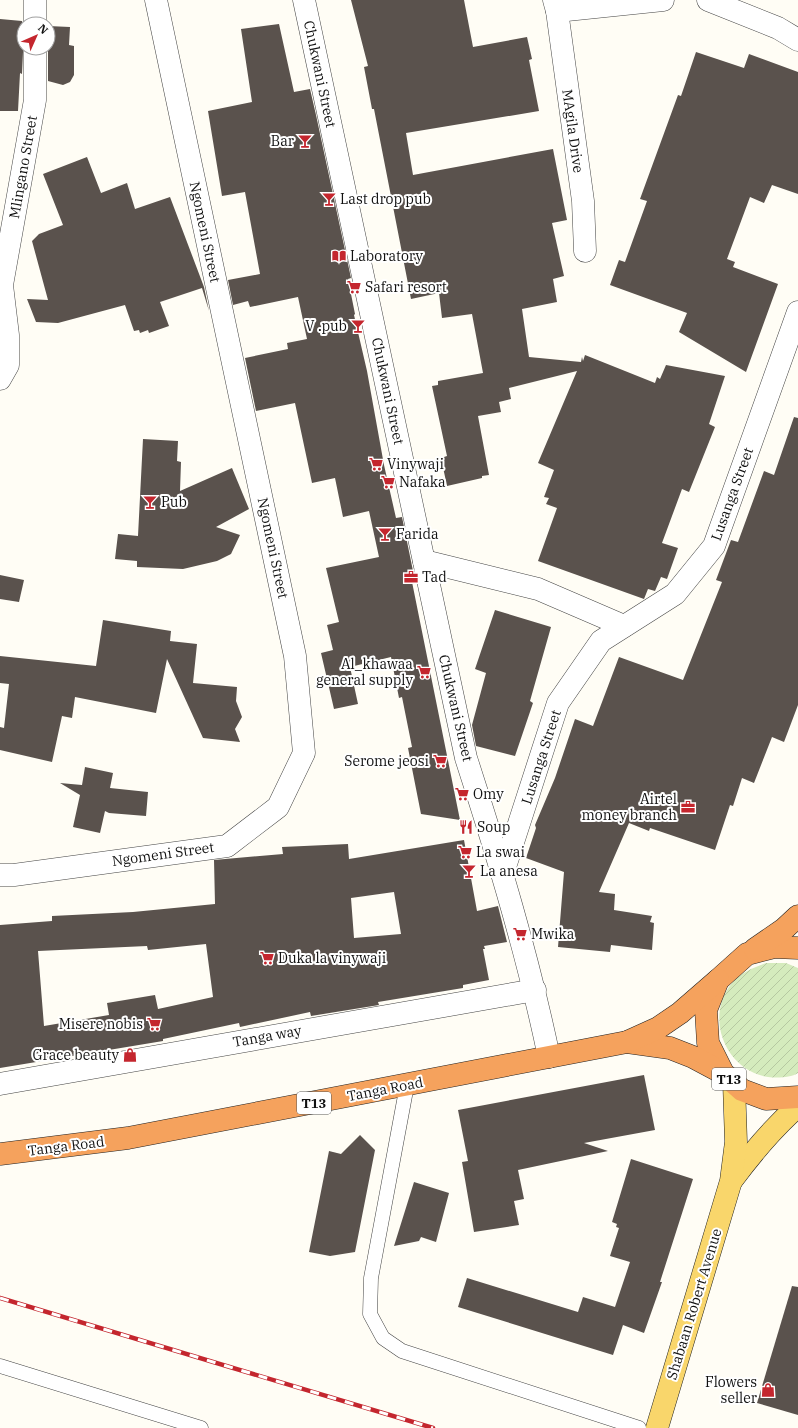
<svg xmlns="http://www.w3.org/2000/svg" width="798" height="1428" font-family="'IBM Plex Serif',serif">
	<defs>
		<pattern id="garden-furrows" width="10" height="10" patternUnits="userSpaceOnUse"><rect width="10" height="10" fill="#d5ebbd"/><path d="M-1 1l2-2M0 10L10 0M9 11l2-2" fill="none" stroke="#b6c8a1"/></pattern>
	</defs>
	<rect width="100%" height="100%" fill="#fffdf5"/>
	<path fill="url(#garden-furrows)" d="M 766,963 L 786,963 L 798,968 L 798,1073 C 790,1078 777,1078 768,1077 C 725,1070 704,1017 732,983 C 741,972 754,968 766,963 Z"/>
	<g fill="#5a524d" fill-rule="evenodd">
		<path d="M 351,0 L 464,0 L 473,47 L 527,37 L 532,59 L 529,60 L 539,111 L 406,133 L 413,175 L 553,149 L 567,220 L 552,223 L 564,276 L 553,279 L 557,302 L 522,309 L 529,357 L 581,362 L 582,357 L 583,361 L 585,355 L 655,383 L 657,377 L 660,379 L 666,365 L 725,376 L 709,424 L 715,427 L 689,492 L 682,489 L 662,543 L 678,548 L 667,579 L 661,577 L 655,591 L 648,589 L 644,599 L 538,561 L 557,508 L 546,504 L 549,498 L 544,497 L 554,470 L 538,463 L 577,371 L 509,388 L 511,399 L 499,402 L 501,412 L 478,416 L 489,475 L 482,476 L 482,478 L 447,486 L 441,458 L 447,456 L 432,386 L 438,385 L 438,381 L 483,373 L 472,314 L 442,318 L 439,293 L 411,299 L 374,109 L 372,109 L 364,67 L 368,66 Z"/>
		<path d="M 0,19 L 22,21 L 24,30 L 22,74 L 20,73 L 18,111 L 0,111 Z"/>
		<path d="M 279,24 L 294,92 L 310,89 L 316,115 L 351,278 L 348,279 L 355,314 L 354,315 L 367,371 L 384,465 L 396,518 L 402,517 L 413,571 L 410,572 L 460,820 L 421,814 L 408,748 L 412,747 L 402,697 L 399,698 L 391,657 L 350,667 L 358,704 L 334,709 L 321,653 L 333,650 L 327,625 L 339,622 L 326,568 L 379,557 L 369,511 L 343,517 L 335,478 L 312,483 L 295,403 L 256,411 L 245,358 L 288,349 L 287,343 L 307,339 L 298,297 L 250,307 L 248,301 L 233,305 L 228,280 L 260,274 L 245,192 L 222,196 L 208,111 L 252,102 L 241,29 Z"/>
		<path d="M 48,26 L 70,27 L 69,45 L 74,46 L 74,75 L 70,82 L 63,85 L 48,81 Z"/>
		<path d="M 696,52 L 744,68 L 749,54 L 798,72 L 798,194 L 772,185 L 764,203 L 750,197 L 727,259 L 735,262 L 733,267 L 778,284 L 746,372 L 679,332 L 687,313 L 610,285 L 619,260 L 625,262 L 647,201 L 640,199 L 678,95 L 681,96 Z"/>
		<path d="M 87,157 L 101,193 L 127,183 L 135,209 L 170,197 L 204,287 L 209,311 L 202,288 L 160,302 L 169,326 L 149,333 L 148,330 L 140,333 L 139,330 L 134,331 L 125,305 L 58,323 L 36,322 L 27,299 L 48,300 L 32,241 L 39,234 L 63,225 L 43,174 Z"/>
		<path d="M 794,417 L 798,418 L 798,705 L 784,742 L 772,737 L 754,783 L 742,778 L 733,806 L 730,805 L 715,850 L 650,828 L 649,831 L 629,823 L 599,892 L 615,894 L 614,910 L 652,916 L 650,922 L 654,923 L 652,950 L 611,945 L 610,952 L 558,947 L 564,872 L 526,858 L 536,828 L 535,825 L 555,778 L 575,719 L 593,726 L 619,657 L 683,680 L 722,582 L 716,580 L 731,540 L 738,542 L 764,471 L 774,475 Z"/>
		<path d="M 143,439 L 178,441 L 177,461 L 181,462 L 180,491 L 232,468 L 249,509 L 216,527 L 240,535 L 231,554 L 217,561 L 183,569 L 137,567 L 137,561 L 115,559 L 118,534 L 138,536 Z"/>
		<path d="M 0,575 L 24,580 L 19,602 L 0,599 Z"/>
		<path d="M 495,610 L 551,627 L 530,701 L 533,703 L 515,756 L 476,746 L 472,725 L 486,673 L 475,669 Z"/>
		<path d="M 103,620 L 171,631 L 170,641 L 197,644 L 193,683 L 237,687 L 236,701 L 242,717 L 235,729 L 240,742 L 203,738 L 167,659 L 156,713 L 75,697 L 72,718 L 62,716 L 52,762 L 0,750 L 0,727 L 4,728 L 9,684 L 0,683 L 0,656 L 96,666 Z"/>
		<path d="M 85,767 L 113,773 L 110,788 L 148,792 L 146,816 L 109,813 L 105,811 L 100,833 L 73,827 L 80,795 L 60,783 L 82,785 Z"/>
		<path d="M 464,840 L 477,911 L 498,906 L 507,942 L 484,946 L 485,949 L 483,949 L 489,980 L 463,985 L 463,988 L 378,1002 L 379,1005 L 311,1016 L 310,1012 L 240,1027 L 239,1023 L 163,1039 L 163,1041 L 0,1068 L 0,925 L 52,921 L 52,916 L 133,912 L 215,904 L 214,860 L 283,854 L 282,847 L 348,844 L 349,859 ZM 394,892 L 401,934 L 354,938 L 351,898 ZM 206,944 L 213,997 L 158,1009 L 155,995 L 107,1003 L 109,1015 L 44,1026 L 38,951 L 147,946 L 148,950 Z"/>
		<path d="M 644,1075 L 655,1130 L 584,1143 L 608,1151 L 518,1170 L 524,1199 L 514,1201 L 519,1225 L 474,1232 L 462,1162 L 468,1161 L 458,1110 Z"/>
		<path d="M 360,1135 L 375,1150 L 355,1252 L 330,1256 L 309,1252 L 329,1151 L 341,1154 Z"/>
		<path d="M 631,1159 L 693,1179 L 660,1282 L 662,1282 L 644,1333 L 623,1325 L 613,1355 L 458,1307 L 467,1278 L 578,1312 L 583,1297 L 615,1307 L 630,1262 L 610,1256 L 619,1228 L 616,1227 L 617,1224 L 612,1222 Z"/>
		<path d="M 414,1182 L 449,1193 L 436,1242 L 421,1237 L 419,1241 L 394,1246 Z"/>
		<path d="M 792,1286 L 798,1287 L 798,1415 L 757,1403 Z"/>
	</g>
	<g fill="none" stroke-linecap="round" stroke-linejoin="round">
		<defs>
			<g id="lane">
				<path d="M 407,1085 L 371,1278 L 370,1314 L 383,1338 L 402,1351 L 639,1428"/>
				<path d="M 0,1366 L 201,1428"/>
			</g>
			<g id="street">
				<path d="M 35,0 L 35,24"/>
				<path d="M 304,0 L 466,758 C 498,857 528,956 549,1057"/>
				<path d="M 554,0 L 557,11 L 663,0"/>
				<path d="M 708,0 L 778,28 L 798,40"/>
				<path d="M 557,11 L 583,201 L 585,251"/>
				<path d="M 0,379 L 8,365 L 8,335 L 2,285 L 35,100 L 35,48"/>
				<path d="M 424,561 L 538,589 L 624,626"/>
				<path d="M 503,873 L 558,703 L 601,641 L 675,594 L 714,546 L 798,312"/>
				<path d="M 0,875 L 14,875 L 227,846 L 278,807 L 304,753 L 295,656 L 156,0"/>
				<path d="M 0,1084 L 535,990"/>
			</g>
			<g id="primary">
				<path d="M 732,1180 C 752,1153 773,1128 798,1106"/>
				<path d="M 657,1428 L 731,1181 L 736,1142 L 734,1083"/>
			</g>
			<g id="highway">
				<path d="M 798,948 L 774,947 L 747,954 L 718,980 L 706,1010 L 708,1043 L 723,1073 L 742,1090 L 766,1099 L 798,1097"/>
				<path d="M 755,949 L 784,929 L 798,916"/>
				<path d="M 627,1042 L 670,1048 L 693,1057 L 723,1073"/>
				<path d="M 0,1154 L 128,1138 L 627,1042 L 658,1028 L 680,1013 L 718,980"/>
			</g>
		</defs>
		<use href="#lane" stroke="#444" stroke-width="15"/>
		<use href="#street" stroke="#444" stroke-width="23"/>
		<use href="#primary" stroke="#222" stroke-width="23"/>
		<use href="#highway" stroke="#222" stroke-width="23"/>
		<use href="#lane" stroke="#fff" stroke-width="14"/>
		<use href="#street" stroke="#fff" stroke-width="22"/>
		<use href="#primary" stroke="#f9d66b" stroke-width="22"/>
		<use href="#highway" stroke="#f5a25d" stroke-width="22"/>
		<defs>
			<path id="rail" d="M 0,1298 L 433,1428"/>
		</defs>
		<use href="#rail" stroke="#c4262e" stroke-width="4.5"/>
		<use href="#rail" stroke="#fff" stroke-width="3" stroke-dasharray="9" stroke-linecap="butt"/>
	</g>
	<defs>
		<symbol id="bar-bare" viewBox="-9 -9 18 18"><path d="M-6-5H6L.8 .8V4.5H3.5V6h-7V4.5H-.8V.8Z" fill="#c4262e" stroke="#fff" stroke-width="2.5" paint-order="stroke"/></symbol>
		<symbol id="library-bare" viewBox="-9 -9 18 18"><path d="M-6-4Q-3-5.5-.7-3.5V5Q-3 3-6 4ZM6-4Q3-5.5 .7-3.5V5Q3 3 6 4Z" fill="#c4262e" stroke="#fff" stroke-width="2.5" paint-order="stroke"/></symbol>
		<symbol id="supermarket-bare" viewBox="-9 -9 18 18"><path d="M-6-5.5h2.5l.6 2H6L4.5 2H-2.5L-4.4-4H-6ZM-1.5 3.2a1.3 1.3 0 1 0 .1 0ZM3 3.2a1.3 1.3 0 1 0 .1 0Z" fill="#c4262e" stroke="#fff" stroke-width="2.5" paint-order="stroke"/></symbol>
		<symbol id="office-bare" viewBox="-9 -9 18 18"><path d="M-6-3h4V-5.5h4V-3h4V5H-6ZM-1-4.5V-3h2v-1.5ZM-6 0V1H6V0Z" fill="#c4262e" stroke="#fff" stroke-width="2.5" paint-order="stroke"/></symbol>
		<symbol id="restaurant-bare" viewBox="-9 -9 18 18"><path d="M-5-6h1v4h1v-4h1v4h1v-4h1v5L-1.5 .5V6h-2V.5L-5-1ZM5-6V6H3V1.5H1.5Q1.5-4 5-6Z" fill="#c4262e" stroke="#fff" stroke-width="2.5" paint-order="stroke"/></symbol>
		<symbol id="shop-bare" viewBox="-9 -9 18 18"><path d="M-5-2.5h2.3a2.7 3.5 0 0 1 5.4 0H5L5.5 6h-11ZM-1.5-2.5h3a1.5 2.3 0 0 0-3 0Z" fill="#c4262e" stroke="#fff" stroke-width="2.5" paint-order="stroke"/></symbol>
	</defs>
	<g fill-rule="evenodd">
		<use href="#bar-bare" x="295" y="131" width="20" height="20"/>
		<use href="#bar-bare" x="319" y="189" width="20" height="20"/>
		<use href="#library-bare" x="329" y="246" width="20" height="20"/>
		<use href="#supermarket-bare" x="344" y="277" width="20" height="20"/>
		<use href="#bar-bare" x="348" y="316" width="20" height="20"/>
		<use href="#supermarket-bare" x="366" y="454" width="20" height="20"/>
		<use href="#supermarket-bare" x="378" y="472" width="20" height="20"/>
		<use href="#bar-bare" x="140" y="492" width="20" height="20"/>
		<use href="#bar-bare" x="375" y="524" width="20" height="20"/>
		<use href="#office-bare" x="401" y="567" width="20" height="20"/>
		<use href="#supermarket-bare" x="414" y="662" width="20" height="20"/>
		<use href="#supermarket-bare" x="430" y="751" width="20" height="20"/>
		<use href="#supermarket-bare" x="452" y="784" width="20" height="20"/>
		<use href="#office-bare" x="678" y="797" width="20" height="20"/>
		<use href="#restaurant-bare" x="456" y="817" width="20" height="20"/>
		<use href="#supermarket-bare" x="455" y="842" width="20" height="20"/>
		<use href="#bar-bare" x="459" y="861" width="20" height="20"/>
		<use href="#supermarket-bare" x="510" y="924" width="20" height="20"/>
		<use href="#supermarket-bare" x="257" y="948" width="20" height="20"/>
		<use href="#supermarket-bare" x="144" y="1014" width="20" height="20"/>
		<use href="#shop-bare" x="120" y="1045" width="20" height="20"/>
		<use href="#shop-bare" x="758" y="1380" width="20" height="20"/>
	</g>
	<g text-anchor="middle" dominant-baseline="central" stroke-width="4" stroke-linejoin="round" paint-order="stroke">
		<g fill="#fff" stroke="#585858" stroke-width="1">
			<rect x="712" y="1068" width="34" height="22" rx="3"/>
			<rect x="297" y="1092" width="34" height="22" rx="3"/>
		</g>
		<g font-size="13" font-weight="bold" fill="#111">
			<text x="729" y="1079">T13</text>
			<text x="314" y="1103">T13</text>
		</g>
		<g font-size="14" fill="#111" stroke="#fff">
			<text transform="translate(320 74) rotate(78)">Chukwani Street</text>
			<text transform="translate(573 131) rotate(82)">MAgila Drive</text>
			<text transform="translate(23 167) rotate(-80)">Mlingano Street</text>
			<text transform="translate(205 232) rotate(78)">Ngomeni Street</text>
			<text transform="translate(388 391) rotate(78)">Chukwani Street</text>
			<text transform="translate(732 494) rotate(-70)">Lusanga Street</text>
			<text transform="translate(273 548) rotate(78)">Ngomeni Street</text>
			<text transform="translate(456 708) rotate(77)">Chukwani Street</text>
			<text transform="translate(541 757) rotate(-72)">Lusanga Street</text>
			<text transform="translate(163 854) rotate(-8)">Ngomeni Street</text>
			<text transform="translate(267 1036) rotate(-10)">Tanga way</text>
			<text transform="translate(385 1089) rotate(-11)">Tanga Road</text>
			<text transform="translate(66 1146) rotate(-7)">Tanga Road</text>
			<text transform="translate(694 1304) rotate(-73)">Shabaan Robert Avenue</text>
		</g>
		<g font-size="14" fill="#111" stroke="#fff" text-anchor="start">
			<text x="294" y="141" text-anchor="end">Bar</text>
			<text x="340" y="199">Last drop pub</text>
			<text x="350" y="256">Laboratory</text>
			<text x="365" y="287">Safari resort</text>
			<text x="347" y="326" text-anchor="end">V .pub</text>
			<text x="387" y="464">Vinywaji</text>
			<text x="399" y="482">Nafaka</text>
			<text x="161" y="502">Pub</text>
			<text x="396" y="534">Farida</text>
			<text x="422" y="577">Tad</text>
			<text x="413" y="664" text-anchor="end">Al_khawaa<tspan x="413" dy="16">general supply</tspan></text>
			<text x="429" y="761" text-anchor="end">Serome jeosi</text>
			<text x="473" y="794">Omy</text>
			<text x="677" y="799" text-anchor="end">Airtel<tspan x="677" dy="16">money branch</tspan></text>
			<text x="477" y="827">Soup</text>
			<text x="476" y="852">La swai</text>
			<text x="480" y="871">La anesa</text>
			<text x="531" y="934">Mwika</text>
			<text x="278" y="958">Duka la vinywaji</text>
			<text x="143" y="1024" text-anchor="end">Misere nobis</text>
			<text x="119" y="1055" text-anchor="end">Grace beauty</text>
			<text x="757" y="1382" text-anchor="end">Flowers<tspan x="757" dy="16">seller</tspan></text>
		</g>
	</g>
	<g transform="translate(36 36) rotate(45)"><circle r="19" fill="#ffffff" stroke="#a0a0a0"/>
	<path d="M0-3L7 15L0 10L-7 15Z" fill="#c4262e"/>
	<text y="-6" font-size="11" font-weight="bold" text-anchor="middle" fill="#111111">N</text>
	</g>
</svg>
